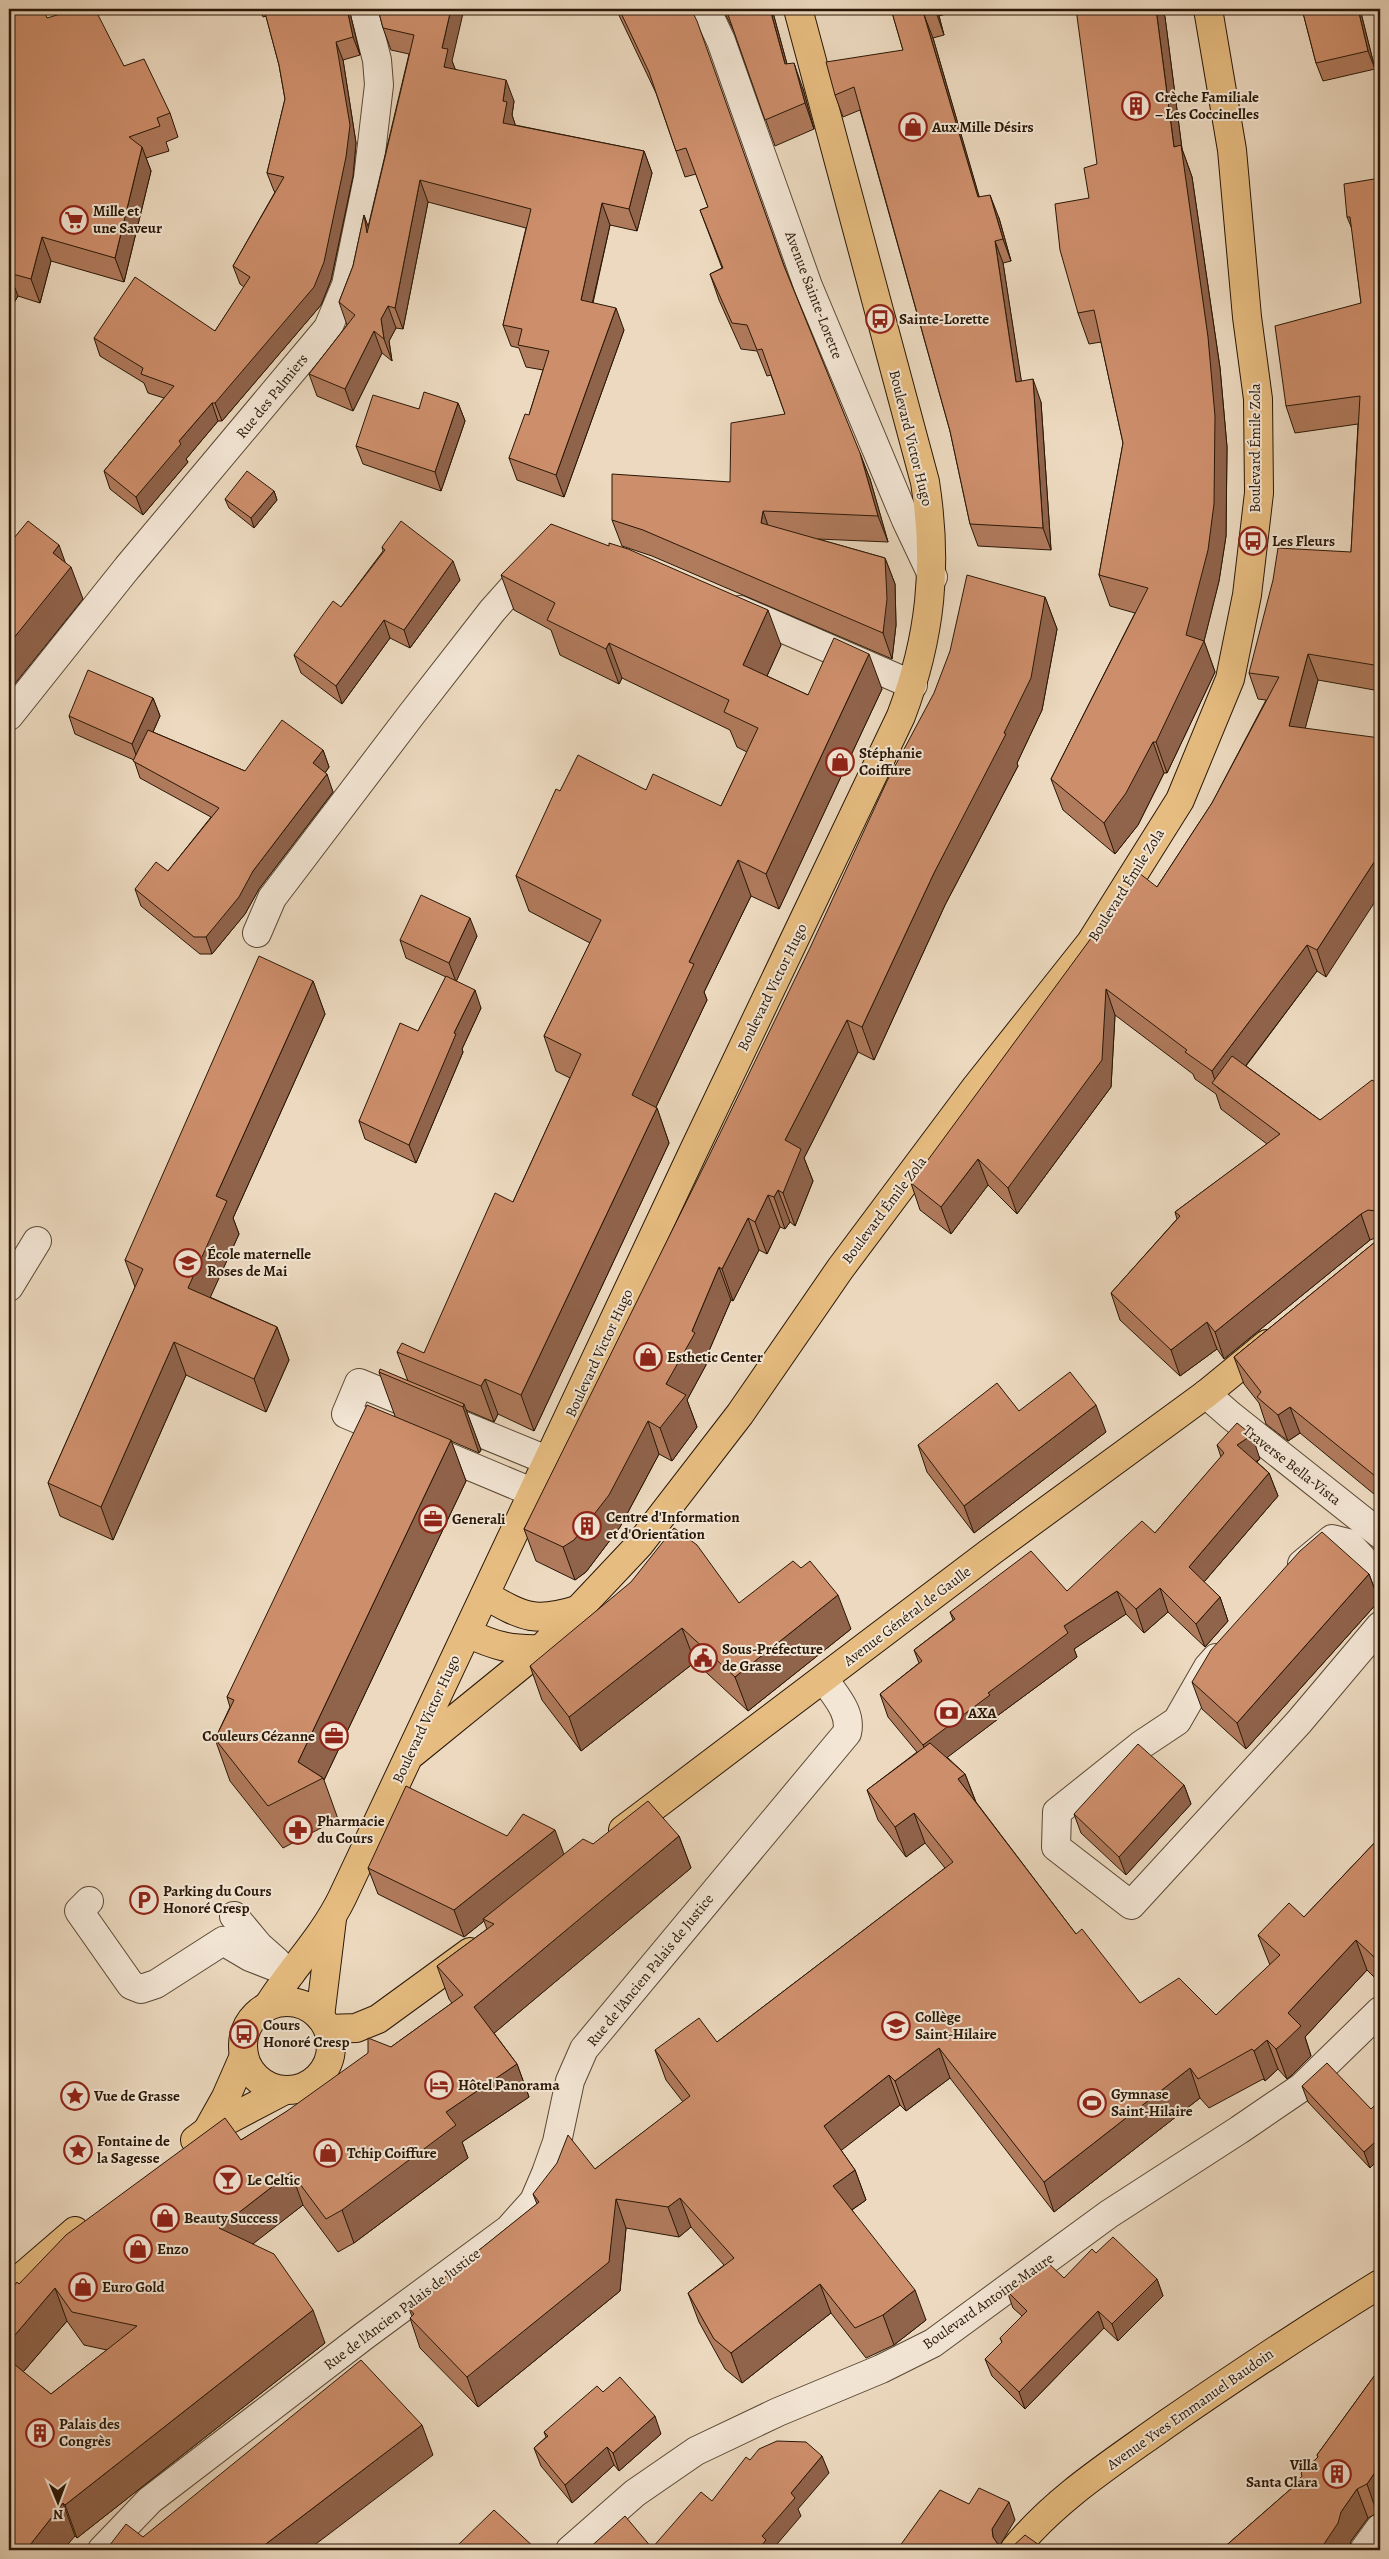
<svg xmlns="http://www.w3.org/2000/svg" width="1389" height="2559" font-family="Alegreya,serif">
	<rect width="100%" height="100%" fill="#ecd9bf"/>
	<filter id="stains"><feTurbulence type="fractalNoise" baseFrequency=".004" numOctaves="4"/><feColorMatrix values="0 0 0 0 .2 0 0 0 0 .09 0 0 0 0 .02 0 0 0 .5 -.17"/></filter>
	<radialGradient id="worn" r=".72"><stop offset=".6" stop-color="#630" stop-opacity="0"/><stop offset="1" stop-color="#630" stop-opacity=".3"/></radialGradient>
	<g fill="none" stroke-linecap="round" stroke-linejoin="round">
		<defs>
			<g id="minor">
				<path d="M 706,9 L 721,41 L 808,286 L 906,520 L 933,577"/>
				<path d="M 740,610 L 913,685"/>
				<path d="M 9,716 L 127,568 L 328,328 L 346,285 L 368,178 L 379,85 L 377,60 L 364,9"/>
				<path d="M 257,933 L 272,898 L 411,715 L 492,611 L 532,566"/>
				<path d="M 9,1287 L 37,1241"/>
				<path d="M 1206,1394 L 1230,1415 L 1380,1534"/>
				<path d="M 534,1493 L 346,1414 L 359,1383 L 549,1461"/>
				<path d="M 1302,1564 L 1332,1539 L 1348,1543 L 1377,1574"/>
				<path d="M 1216,1658 L 1208,1667 L 1177,1721 L 1141,1745 L 1057,1812 L 1056,1847 L 1131,1905 L 1299,1722 L 1380,1626"/>
				<path d="M 89,1901 L 79,1911 L 131,1985 L 141,1989 L 156,1984 L 223,1941 L 250,1957 L 291,1973"/>
				<path d="M 234,1916 L 259,1946 L 276,1961"/>
				<path d="M 102,2550 L 150,2500 L 364,2336 L 509,2229 L 534,2201 L 546,2173 L 557,2142 L 570,2081 L 584,2049 L 847,1733 C 852,1712 835,1696 824,1679"/>
				<path d="M 570,2550 L 635,2493 L 696,2451 L 778,2412 L 881,2369 L 933,2343 L 1109,2214 L 1239,2130 L 1302,2087 L 1380,2011"/>
				<path d="M 1364,2550 L 1380,2528"/>
			</g>
			<g id="major">
				<path d="M 485,1595 C 525,1618 535,1623 580,1609"/>
				<path d="M 467,1633 C 495,1646 510,1650 541,1649"/>
				<path d="M 413,1753 L 541,1649 L 639,1545 L 740,1414 L 840,1269 L 976,1087 L 1091,942 L 1180,800 L 1230,679 L 1247,595 L 1259,493 L 1258,399 L 1247,317 L 1232,150 L 1208,9"/>
				<path d="M 623,1830 L 989,1553 L 1206,1394 L 1267,1344"/>
				<circle cx="287" cy="2046" r="44"/>
				<path d="M 268,2006 C 291,1969 323,1937 342,1898 L 694,1150 L 901,716 C 931,637 938,565 925,482 L 798,9"/>
				<path d="M 320,2017 L 332,1919"/>
				<path d="M 328,2029 L 356,2028 L 378,2019 L 470,1952"/>
				<path d="M 207,2131 L 226,2097 L 244,2056"/>
				<path d="M 195,2140 L 207,2131 L 283,2091"/>
				<path d="M 9,2288 L 75,2231"/>
				<path d="M 1014,2550 C 1055,2499 1112,2463 1165,2425 C 1236,2376 1307,2329 1380,2284"/>
			</g>
		</defs>
		<use href="#minor" stroke="#5a4834" stroke-width="30"/>
		<use href="#major" stroke="#291706" stroke-width="30"/>
		<use href="#minor" stroke="#f3e6d5" stroke-width="28"/>
		<use href="#major" stroke="#e6bc80" stroke-width="28"/>
	</g>
	<g fill="#b07a5c" stroke="#291706" fill-rule="evenodd">
		<path d="M 9,9 L 47,18 L 124,66 L 170,113 L 178,137 L 166,142 L 169,151 L 146,158 L 151,171 L 124,282 L 51,261 L 40,303 L 18,296 L 9,311 Z"/>
		<path d="M 260,9 L 349,9 L 360,55 L 343,60 L 356,143 L 353,176 L 331,280 L 321,305 L 222,421 L 218,421 L 186,459 L 188,462 L 143,515 L 110,489 L 104,471 L 164,398 L 148,393 L 144,383 L 100,356 L 94,338 L 215,331 L 244,287 L 240,284 L 233,266 L 275,192 L 274,191 L 267,173 L 285,99 L 279,65 L 266,16 L 263,17 Z"/>
		<path d="M 378,9 L 452,61 L 455,69 L 514,101 L 512,115 L 515,124 L 515,125 L 644,151 L 652,173 L 637,231 L 610,225 L 593,303 L 624,330 L 564,497 L 517,480 L 509,458 L 529,415 L 543,370 L 526,367 L 519,348 L 511,346 L 503,325 L 526,228 L 428,202 L 403,329 L 396,328 L 389,341 L 392,361 L 382,353 L 353,411 L 317,396 L 309,374 L 347,325 L 339,302 L 353,266 L 364,215 L 368,227 L 409,54 L 391,50 L 383,28 Z"/>
		<path d="M 616,9 L 691,9 L 786,271 L 870,479 L 888,542 L 818,539 L 885,558 L 895,584 L 896,625 L 892,659 L 652,556 L 622,546 L 612,520 L 730,482 L 785,414 L 771,375 L 767,376 L 757,351 L 741,349 L 719,300 L 710,274 L 722,268 L 700,210 L 708,207 L 696,174 L 685,177 L 656,93 Z"/>
		<path d="M 723,9 L 772,9 L 787,64 L 803,89 L 814,129 L 775,146 L 735,34 Z"/>
		<path d="M 891,9 L 963,9 L 939,16 L 944,35 L 933,38 L 979,197 L 999,218 L 1011,261 L 1003,263 L 1021,381 L 1041,402 L 1051,550 L 978,546 L 970,524 L 950,431 L 860,110 L 843,117 L 835,95 L 903,50 Z"/>
		<path d="M 1018,9 L 1036,9 L 1020,14 Z"/>
		<path d="M 1156,9 L 1162,9 L 1165,17 L 1182,149 L 1192,177 L 1220,368 L 1227,447 L 1226,536 L 1219,581 L 1204,641 L 1215,672 L 1167,773 L 1164,773 L 1138,825 L 1115,854 L 1063,810 L 1051,779 L 1135,613 L 1110,606 L 1099,575 L 1123,443 L 1101,342 L 1089,344 L 1078,313 L 1089,198 Z"/>
		<path d="M 1302,9 L 1360,9 L 1375,69 L 1323,81 L 1316,63 Z"/>
		<path d="M 1380,178 L 1380,691 L 1318,680 L 1305,728 L 1326,977 L 1317,971 L 1246,1066 L 1320,1120 L 1380,1085 L 1380,1237 L 1378,1237 L 1370,1240 L 1224,1359 L 1217,1349 L 1180,1376 L 1120,1320 L 1111,1293 L 1177,1219 L 1175,1212 L 1267,1144 L 1221,1109 L 1216,1094 L 1195,1079 L 1193,1074 L 1115,1015 L 1111,1087 L 1017,1214 L 988,1185 L 951,1234 L 920,1210 L 911,1183 L 1157,887 L 1212,803 L 1266,700 L 1258,699 L 1249,673 L 1351,552 L 1358,424 L 1295,433 L 1286,406 L 1361,303 L 1352,229 L 1347,217 Z"/>
		<path d="M 458,403 L 465,421 L 441,491 L 363,464 L 356,446 L 419,409 Z"/>
		<path d="M 274,491 L 277,500 L 254,528 L 229,508 L 225,499 Z"/>
		<path d="M 382,547 L 460,580 L 410,648 L 390,638 L 342,704 L 301,673 L 294,655 L 341,607 L 383,551 Z"/>
		<path d="M 501,575 L 781,645 L 767,676 L 808,695 L 882,689 L 779,909 L 751,896 L 704,992 L 707,1000 L 656,1107 L 657,1108 L 669,1143 L 534,1431 L 498,1414 L 494,1422 L 466,1410 L 481,1450 L 479,1453 L 451,1441 L 466,1481 L 324,1780 L 338,1819 L 283,1848 L 230,1781 L 215,1739 L 230,1707 L 227,1697 L 395,1416 L 379,1372 L 408,1381 L 397,1352 L 424,1353 L 513,1202 L 570,1078 L 556,1071 L 544,1036 L 590,943 L 529,911 L 516,876 L 560,791 L 646,790 L 721,806 L 747,752 L 737,747 L 730,730 L 622,678 L 619,684 L 560,655 L 551,630 L 514,610 Z"/>
		<path d="M 1045,597 L 1057,629 L 1042,710 L 1017,763 L 1018,766 L 945,905 L 874,1060 L 858,1052 L 804,1158 L 813,1181 L 795,1226 L 790,1222 L 785,1229 L 780,1227 L 767,1254 L 759,1250 L 733,1301 L 731,1300 L 705,1360 L 706,1365 L 687,1400 L 697,1427 L 672,1461 L 659,1454 L 620,1527 L 586,1572 L 575,1580 L 536,1561 L 524,1529 Z"/>
		<path d="M 153,698 L 160,716 L 153,732 L 245,771 L 323,750 L 329,767 L 325,773 L 333,792 L 259,889 L 245,914 L 212,954 L 200,954 L 141,906 L 135,889 L 168,871 L 211,817 L 140,778 L 134,760 L 75,734 L 69,716 Z"/>
		<path d="M 477,936 L 456,981 L 481,1008 L 462,1049 L 463,1052 L 416,1163 L 365,1139 L 359,1121 L 418,1031 L 446,977 L 406,958 L 400,940 Z"/>
		<path d="M 313,981 L 325,1014 L 233,1218 L 239,1234 L 210,1297 L 277,1327 L 289,1360 L 266,1412 L 186,1375 L 113,1540 L 60,1516 L 48,1483 L 135,1287 L 125,1260 Z"/>
		<path d="M 1380,1238 L 1380,1499 L 1300,1433 L 1288,1441 L 1266,1424 L 1259,1403 L 1244,1384 L 1234,1357 Z"/>
		<path d="M 1019,1411 L 1106,1432 L 974,1533 L 927,1472 L 918,1445 Z"/>
		<path d="M 1217,1445 L 1260,1459 L 1257,1462 L 1269,1473 L 1278,1496 L 1204,1582 L 1220,1597 L 1228,1621 L 1205,1647 L 1168,1612 L 1144,1633 L 1126,1614 L 1074,1649 L 1077,1657 L 997,1716 L 998,1719 L 947,1757 L 965,1774 L 976,1802 L 1076,1934 L 1140,2003 L 1216,2015 L 1270,1965 L 1258,1935 L 1304,1917 L 1380,1837 L 1380,1983 L 1367,1970 L 1305,2037 L 1311,2056 L 1292,2075 L 1287,2079 L 1278,2069 L 1265,2081 L 1263,2079 L 1209,2108 L 1200,2098 L 1054,2212 L 950,2078 L 906,2111 L 900,2105 L 841,2150 L 855,2170 L 866,2200 L 852,2210 L 926,2320 L 894,2345 L 866,2358 L 831,2313 L 742,2383 L 725,2369 L 699,2322 L 688,2293 L 724,2265 L 691,2227 L 679,2237 L 626,2228 L 620,2291 L 478,2407 L 420,2348 L 410,2318 L 412,2316 L 408,2307 L 537,2204 L 533,2194 L 595,2169 L 683,2102 L 666,2080 L 655,2050 L 717,2042 L 945,1868 L 925,1843 L 906,1857 L 878,1820 L 867,1790 L 917,1752 L 888,1717 L 880,1694 L 919,1663 L 914,1650 L 953,1620 L 950,1612 L 1067,1591 L 1155,1533 L 1221,1457 Z"/>
		<path d="M 1369,1574 L 1379,1601 L 1246,1749 L 1202,1709 L 1192,1682 Z"/>
		<path d="M 739,1603 L 851,1629 L 748,1711 L 695,1662 L 581,1751 L 542,1700 L 530,1666 Z"/>
		<path d="M 1184,1785 L 1191,1804 L 1126,1875 L 1081,1833 L 1074,1814 Z"/>
		<path d="M 1380,1823 L 1380,1837 L 1377,1828 Z"/>
		<path d="M 507,1836 L 564,1855 L 593,1844 L 679,1836 L 691,1868 L 494,2033 L 517,2064 L 529,2097 L 462,2142 L 468,2158 L 354,2243 L 338,2252 L 303,2205 L 252,2244 L 325,2343 L 77,2538 L 75,2536 L 9,2550 L 19,2284 L 241,2140 L 391,2047 L 452,2003 L 449,1999 L 437,1966 L 487,1929 L 484,1921 L 464,1937 L 378,1894 L 368,1868 ZM 67,2321 L 84,2345 L 107,2350 L 51,2394 L 23,2372 Z"/>
		<path d="M 1302,2086 L 1371,2109 L 1380,2100 L 1380,2160 L 1379,2159 L 1370,2168 L 1308,2102 Z"/>
		<path d="M 1096,2253 L 1157,2279 L 1163,2296 L 1118,2341 L 1104,2328 L 1025,2409 L 992,2376 L 985,2359 L 1002,2342 L 1000,2338 L 1022,2316 L 1013,2308 L 1007,2291 L 1064,2278 Z"/>
		<path d="M 1380,2368 L 1377,2513 L 1368,2518 L 1351,2541 L 1221,2550 L 1293,2487 L 1318,2457 L 1317,2455 Z"/>
		<path d="M 603,2392 L 661,2434 L 619,2471 L 614,2465 L 572,2503 L 541,2466 L 534,2448 L 546,2437 L 544,2432 Z"/>
	</g>
	<g fill="#90634b" stroke="#291706">
		<path d="M 347,9 L 349,9 L 360,55 L 353,37 Z"/>
		<path d="M 451,9 L 464,9 L 452,61 L 456,71 L 444,67 L 442,48 Z"/>
		<path d="M 770,9 L 772,9 L 794,90 L 785,64 Z"/>
		<path d="M 935,9 L 937,9 L 939,16 L 944,35 Z"/>
		<path d="M 1156,9 L 1162,9 L 1165,17 L 1182,149 L 1192,177 L 1220,368 L 1227,447 L 1226,536 L 1219,581 L 1204,641 L 1215,672 L 1167,773 L 1156,742 L 1174,147 Z"/>
		<path d="M 1358,9 L 1360,9 L 1375,69 L 1368,51 Z"/>
		<path d="M 924,15 L 933,38 L 986,220 L 978,197 Z"/>
		<path d="M 336,42 L 343,60 L 356,143 L 353,176 L 331,280 L 321,305 L 222,421 L 215,403 Z"/>
		<path d="M 794,63 L 803,89 L 814,129 L 805,103 Z"/>
		<path d="M 506,80 L 514,101 L 512,115 L 515,124 L 511,145 L 503,123 L 503,101 Z"/>
		<path d="M 142,147 L 151,171 L 124,282 L 115,258 Z"/>
		<path d="M 644,151 L 652,173 L 637,231 L 629,209 Z"/>
		<path d="M 420,180 L 428,202 L 403,329 L 395,308 Z"/>
		<path d="M 990,195 L 999,218 L 1011,261 L 1003,239 Z"/>
		<path d="M 602,203 L 610,225 L 588,322 L 581,300 Z"/>
		<path d="M 364,215 L 372,237 L 367,233 Z"/>
		<path d="M 42,237 L 51,261 L 40,303 L 31,279 Z"/>
		<path d="M 995,241 L 1003,263 L 1025,404 L 1016,382 Z"/>
		<path d="M 9,272 L 18,296 L 9,311 Z"/>
		<path d="M 388,306 L 396,328 L 389,341 L 392,361 L 384,339 L 381,319 Z"/>
		<path d="M 616,308 L 624,330 L 564,497 L 556,475 Z"/>
		<path d="M 374,331 L 382,353 L 353,411 L 345,389 Z"/>
		<path d="M 1033,379 L 1041,402 L 1051,550 L 1043,528 Z"/>
		<path d="M 212,403 L 218,421 L 186,459 L 188,462 L 143,515 L 136,497 L 179,441 Z"/>
		<path d="M 458,403 L 465,421 L 441,491 L 435,472 Z"/>
		<path d="M 860,453 L 870,479 L 888,542 L 878,516 Z"/>
		<path d="M 274,491 L 277,500 L 254,528 L 251,518 Z"/>
		<path d="M 763,511 L 772,537 L 761,523 Z"/>
		<path d="M 59,545 L 68,570 L 71,567 L 83,599 L 9,691 L 9,644 L 53,553 Z"/>
		<path d="M 885,558 L 895,584 L 896,625 L 892,659 L 883,633 Z"/>
		<path d="M 453,561 L 460,580 L 410,648 L 404,630 Z"/>
		<path d="M 1045,597 L 1057,629 L 1042,710 L 1017,763 L 1018,766 L 945,905 L 874,1060 L 862,1027 L 934,873 L 1004,733 Z"/>
		<path d="M 768,610 L 781,645 L 756,700 L 743,665 Z"/>
		<path d="M 384,620 L 390,638 L 342,704 L 336,686 Z"/>
		<path d="M 609,643 L 622,678 L 619,684 L 606,649 Z"/>
		<path d="M 869,654 L 882,689 L 779,909 L 766,874 Z"/>
		<path d="M 1308,654 L 1318,680 L 1299,752 L 1289,726 Z"/>
		<path d="M 153,698 L 160,716 L 139,763 L 132,744 Z"/>
		<path d="M 1153,742 L 1164,773 L 1138,825 L 1115,854 L 1104,823 Z"/>
		<path d="M 323,750 L 329,767 L 320,780 L 313,763 Z"/>
		<path d="M 327,774 L 333,792 L 259,889 L 245,914 L 212,954 L 206,937 L 253,871 Z"/>
		<path d="M 1380,853 L 1380,894 L 1326,977 L 1317,950 Z"/>
		<path d="M 738,860 L 751,896 L 704,992 L 707,1000 L 645,1130 L 632,1095 L 689,962 Z"/>
		<path d="M 470,918 L 477,936 L 456,982 L 449,963 Z"/>
		<path d="M 1307,945 L 1317,971 L 1225,1093 L 1217,1087 L 1212,1071 Z"/>
		<path d="M 313,981 L 325,1014 L 233,1218 L 239,1234 L 200,1320 L 188,1288 L 216,1196 Z"/>
		<path d="M 1106,989 L 1115,1015 L 1111,1087 L 1017,1214 L 1008,1188 Z"/>
		<path d="M 475,990 L 481,1008 L 462,1049 L 463,1052 L 416,1163 L 409,1145 L 454,1033 Z"/>
		<path d="M 847,1020 L 858,1052 L 804,1158 L 813,1181 L 795,1226 L 783,1193 L 785,1140 Z"/>
		<path d="M 657,1108 L 669,1143 L 534,1431 L 521,1395 Z"/>
		<path d="M 978,1159 L 988,1185 L 951,1234 L 941,1207 Z"/>
		<path d="M 778,1190 L 790,1222 L 785,1229 L 774,1197 Z"/>
		<path d="M 768,1195 L 780,1227 L 767,1254 L 755,1222 Z"/>
		<path d="M 1361,1214 L 1370,1240 L 1224,1359 L 1215,1332 Z"/>
		<path d="M 748,1218 L 759,1250 L 733,1301 L 722,1269 Z"/>
		<path d="M 719,1267 L 731,1300 L 705,1360 L 706,1365 L 687,1400 L 697,1427 L 672,1461 L 660,1428 L 666,1384 L 692,1331 Z"/>
		<path d="M 1207,1322 L 1217,1349 L 1180,1376 L 1171,1350 Z"/>
		<path d="M 277,1327 L 289,1360 L 266,1412 L 254,1379 Z"/>
		<path d="M 174,1342 L 186,1375 L 113,1540 L 101,1507 Z"/>
		<path d="M 485,1379 L 498,1414 L 494,1422 L 481,1386 Z"/>
		<path d="M 464,1404 L 481,1450 L 479,1453 L 463,1407 Z"/>
		<path d="M 1096,1405 L 1106,1432 L 974,1533 L 964,1506 Z"/>
		<path d="M 1290,1407 L 1300,1433 L 1288,1441 L 1278,1415 Z"/>
		<path d="M 648,1421 L 659,1454 L 620,1527 L 586,1572 L 575,1580 L 563,1547 Z"/>
		<path d="M 1252,1435 L 1260,1459 L 1246,1468 L 1237,1445 Z"/>
		<path d="M 451,1440 L 466,1481 L 324,1780 L 323,1778 L 298,1762 Z"/>
		<path d="M 1269,1473 L 1278,1496 L 1197,1590 L 1189,1567 Z"/>
		<path d="M 1369,1574 L 1379,1601 L 1246,1749 L 1237,1723 Z"/>
		<path d="M 1160,1588 L 1168,1612 L 1144,1633 L 1136,1609 Z"/>
		<path d="M 1117,1591 L 1126,1614 L 1074,1649 L 1077,1657 L 997,1716 L 998,1719 L 932,1769 L 923,1745 L 988,1693 L 1064,1626 Z"/>
		<path d="M 838,1595 L 851,1629 L 748,1711 L 735,1677 Z"/>
		<path d="M 1220,1597 L 1228,1621 L 1205,1647 L 1196,1624 Z"/>
		<path d="M 682,1628 L 695,1662 L 581,1751 L 569,1717 Z"/>
		<path d="M 965,1774 L 976,1803 L 958,1779 Z"/>
		<path d="M 1184,1785 L 1191,1804 L 1126,1875 L 1119,1857 Z"/>
		<path d="M 914,1813 L 925,1843 L 906,1857 L 895,1827 Z"/>
		<path d="M 555,1830 L 565,1857 L 483,1919 L 484,1921 L 464,1937 L 454,1910 Z"/>
		<path d="M 679,1836 L 691,1868 L 486,2040 L 474,2007 Z"/>
		<path d="M 1356,1940 L 1367,1970 L 1305,2037 L 1311,2056 L 1292,2075 L 1287,2079 L 1276,2049 L 1288,2013 Z"/>
		<path d="M 1380,1950 L 1380,1974 L 1374,1957 Z"/>
		<path d="M 1267,2040 L 1278,2069 L 1265,2081 L 1254,2051 Z"/>
		<path d="M 939,2048 L 950,2078 L 906,2111 L 895,2081 Z"/>
		<path d="M 517,2064 L 529,2097 L 462,2142 L 468,2158 L 354,2243 L 342,2210 L 446,2112 Z"/>
		<path d="M 1190,2068 L 1200,2098 L 1054,2212 L 1044,2182 Z"/>
		<path d="M 889,2075 L 900,2105 L 834,2156 L 824,2126 Z"/>
		<path d="M 1374,2143 L 1379,2159 L 1370,2168 L 1364,2152 Z"/>
		<path d="M 855,2170 L 866,2200 L 844,2215 L 833,2186 Z"/>
		<path d="M 291,2172 L 303,2205 L 231,2261 L 219,2228 Z"/>
		<path d="M 680,2198 L 691,2227 L 679,2237 L 668,2207 Z"/>
		<path d="M 616,2199 L 626,2228 L 620,2291 L 478,2407 L 467,2377 Z"/>
		<path d="M 1157,2279 L 1163,2296 L 1118,2341 L 1112,2324 Z"/>
		<path d="M 820,2284 L 831,2313 L 742,2383 L 731,2353 Z"/>
		<path d="M 55,2288 L 67,2321 L 11,2386 L 9,2378 L 9,2342 Z"/>
		<path d="M 915,2290 L 926,2320 L 894,2345 L 883,2315 Z"/>
		<path d="M 313,2310 L 325,2343 L 77,2538 L 65,2505 Z"/>
		<path d="M 1098,2311 L 1104,2328 L 1025,2409 L 1019,2392 Z"/>
		<path d="M 655,2416 L 661,2434 L 619,2471 L 613,2453 Z"/>
		<path d="M 422,2425 L 433,2455 L 308,2550 L 258,2550 Z"/>
		<path d="M 607,2447 L 614,2465 L 572,2503 L 565,2485 Z"/>
		<path d="M 822,2456 L 829,2473 L 798,2509 L 801,2516 L 772,2550 L 758,2550 L 762,2536 L 791,2493 Z"/>
		<path d="M 1380,2465 L 1380,2509 L 1377,2513 L 1367,2484 Z"/>
		<path d="M 1357,2489 L 1368,2518 L 1351,2541 L 1349,2550 L 1320,2550 L 1341,2512 Z"/>
		<path d="M 1009,2502 L 1015,2520 L 999,2547 L 993,2537 L 992,2529 Z"/>
		<path d="M 63,2503 L 75,2536 L 63,2550 L 26,2550 Z"/>
	</g>
	<g fill="#cd8e6b" stroke="#291706">
		<path d="M 9,9 L 43,9 L 47,18 L 77,9 L 95,9 L 124,66 L 144,59 L 170,113 L 157,118 L 160,126 L 129,137 L 142,147 L 115,258 L 42,237 L 31,279 L 9,273 Z"/>
		<path d="M 264,9 L 347,9 L 353,37 L 336,42 L 350,125 L 346,157 L 324,262 L 314,287 L 215,403 L 212,403 L 179,441 L 181,444 L 136,497 L 104,471 L 174,386 L 141,374 L 143,368 L 94,338 L 135,277 L 215,331 L 250,277 L 233,266 L 284,177 L 267,173 L 285,99 L 279,65 Z"/>
		<path d="M 378,9 L 451,9 L 442,48 L 448,49 L 444,67 L 506,80 L 503,101 L 507,102 L 503,123 L 644,151 L 629,209 L 602,203 L 581,300 L 616,308 L 556,475 L 509,458 L 525,414 L 529,415 L 549,351 L 518,345 L 522,329 L 503,325 L 531,209 L 420,180 L 395,308 L 388,306 L 381,319 L 384,339 L 374,331 L 345,389 L 309,374 L 355,315 L 339,302 L 353,266 L 364,215 L 367,233 L 414,35 L 383,28 Z"/>
		<path d="M 619,9 L 691,9 L 697,21 L 784,266 L 860,453 L 878,516 L 763,511 L 761,523 L 885,558 L 887,599 L 883,633 L 643,530 L 612,520 L 612,474 L 730,482 L 731,423 L 785,414 L 762,349 L 757,350 L 747,325 L 732,323 L 710,274 L 723,268 L 700,210 L 708,207 L 686,148 L 676,151 L 649,72 Z"/>
		<path d="M 726,9 L 770,9 L 785,64 L 794,63 L 805,103 L 765,120 Z"/>
		<path d="M 891,9 L 935,9 L 936,12 L 924,15 L 978,197 L 990,195 L 1003,239 L 995,241 L 1016,382 L 1033,379 L 1043,528 L 970,524 L 950,431 L 854,87 L 835,95 L 826,62 L 903,50 Z"/>
		<path d="M 1076,9 L 1156,9 L 1174,147 L 1181,145 L 1208,337 L 1215,416 L 1214,504 L 1208,550 L 1186,635 L 1204,641 L 1156,742 L 1153,742 L 1126,793 L 1104,823 L 1051,779 L 1148,588 L 1099,575 L 1123,443 L 1094,310 L 1078,313 L 1060,250 L 1055,204 L 1089,198 L 1084,168 L 1097,164 Z"/>
		<path d="M 1302,9 L 1358,9 L 1368,51 L 1316,63 Z"/>
		<path d="M 1380,178 L 1380,666 L 1308,654 L 1289,726 L 1380,738 L 1380,853 L 1317,950 L 1307,945 L 1212,1071 L 1185,1052 L 1187,1050 L 1106,989 L 1102,1060 L 1008,1188 L 978,1159 L 941,1207 L 911,1183 L 1139,873 L 1157,887 L 1212,803 L 1279,677 L 1249,673 L 1273,580 L 1278,548 L 1351,552 L 1360,396 L 1286,406 L 1275,326 L 1361,303 L 1350,217 L 1347,217 L 1344,184 Z"/>
		<path d="M 424,392 L 458,403 L 435,472 L 356,446 L 373,395 L 419,409 Z"/>
		<path d="M 247,471 L 274,491 L 251,518 L 225,499 Z"/>
		<path d="M 28,521 L 59,545 L 53,553 L 71,567 L 9,644 L 9,544 Z"/>
		<path d="M 401,521 L 453,561 L 404,630 L 384,620 L 336,686 L 294,655 L 333,601 L 341,607 L 385,550 L 382,547 Z"/>
		<path d="M 551,524 L 609,546 L 609,543 L 628,549 L 768,610 L 743,665 L 808,695 L 834,638 L 869,654 L 766,874 L 738,860 L 689,962 L 694,964 L 632,1095 L 657,1108 L 521,1395 L 485,1379 L 481,1386 L 397,1352 L 402,1343 L 424,1353 L 495,1193 L 513,1202 L 581,1054 L 544,1036 L 601,920 L 516,876 L 556,789 L 560,791 L 578,755 L 646,790 L 653,774 L 721,806 L 758,728 L 724,712 L 729,700 L 609,643 L 606,649 L 547,620 L 555,603 L 501,575 Z"/>
		<path d="M 967,575 L 1045,597 L 1031,678 L 1004,733 L 1006,734 L 934,873 L 862,1027 L 847,1020 L 785,1140 L 801,1149 L 783,1193 L 778,1190 L 774,1197 L 768,1195 L 755,1222 L 748,1218 L 722,1269 L 719,1267 L 692,1331 L 695,1333 L 666,1384 L 686,1395 L 660,1428 L 648,1421 L 609,1495 L 574,1540 L 563,1547 L 524,1529 L 709,1156 L 810,948 L 887,781 L 934,693 L 950,651 Z"/>
		<path d="M 88,670 L 153,698 L 132,744 L 69,716 Z"/>
		<path d="M 282,720 L 323,750 L 313,763 L 327,774 L 253,871 L 239,897 L 206,937 L 194,937 L 135,889 L 156,862 L 168,871 L 219,808 L 133,761 L 148,730 L 245,771 Z"/>
		<path d="M 421,895 L 470,918 L 449,963 L 400,940 Z"/>
		<path d="M 259,956 L 313,981 L 216,1196 L 227,1201 L 188,1288 L 277,1327 L 254,1379 L 174,1342 L 101,1507 L 48,1483 L 143,1269 L 125,1260 Z"/>
		<path d="M 446,976 L 475,990 L 454,1033 L 456,1034 L 409,1145 L 359,1121 L 400,1023 L 418,1031 Z"/>
		<path d="M 1232,1056 L 1320,1120 L 1372,1080 L 1380,1085 L 1380,1214 L 1376,1211 L 1368,1210 L 1361,1214 L 1215,1332 L 1207,1322 L 1171,1350 L 1111,1293 L 1180,1216 L 1175,1212 L 1280,1134 L 1212,1083 Z"/>
		<path d="M 1380,1238 L 1380,1480 L 1290,1407 L 1278,1415 L 1257,1397 L 1261,1392 L 1234,1357 Z"/>
		<path d="M 380,1369 L 464,1404 L 463,1407 L 379,1372 Z"/>
		<path d="M 1070,1372 L 1096,1405 L 964,1506 L 918,1445 L 997,1383 L 1019,1411 Z"/>
		<path d="M 367,1405 L 451,1440 L 298,1762 L 323,1778 L 268,1806 L 215,1739 L 234,1700 L 227,1697 Z"/>
		<path d="M 1237,1423 L 1252,1435 L 1237,1445 L 1269,1473 L 1189,1567 L 1220,1597 L 1196,1624 L 1160,1588 L 1136,1609 L 1117,1591 L 1064,1626 L 1068,1633 L 988,1693 L 990,1695 L 923,1745 L 880,1694 L 922,1661 L 914,1650 L 955,1619 L 950,1612 L 1031,1551 L 1067,1591 L 1142,1521 L 1155,1533 L 1224,1453 L 1217,1445 Z"/>
		<path d="M 674,1528 L 697,1545 L 739,1603 L 793,1561 L 801,1568 L 810,1561 L 838,1595 L 735,1677 L 682,1628 L 569,1717 L 530,1666 L 631,1582 Z"/>
		<path d="M 1322,1532 L 1369,1574 L 1237,1723 L 1192,1682 L 1211,1650 L 1300,1551 Z"/>
		<path d="M 930,1743 L 965,1774 L 958,1779 L 1076,1934 L 1082,1929 L 1140,2003 L 1179,1978 L 1216,2015 L 1280,1955 L 1258,1935 L 1289,1903 L 1304,1917 L 1380,1837 L 1380,1950 L 1374,1957 L 1356,1940 L 1288,2013 L 1301,2026 L 1281,2045 L 1276,2049 L 1267,2040 L 1254,2051 L 1252,2049 L 1198,2079 L 1190,2068 L 1044,2182 L 939,2048 L 895,2081 L 889,2075 L 824,2126 L 855,2170 L 833,2186 L 915,2290 L 883,2315 L 855,2328 L 820,2284 L 731,2353 L 714,2339 L 688,2293 L 734,2258 L 680,2198 L 668,2207 L 616,2199 L 609,2262 L 467,2377 L 410,2318 L 414,2314 L 408,2307 L 539,2202 L 533,2194 L 557,2163 L 568,2135 L 595,2169 L 690,2096 L 655,2050 L 699,2018 L 717,2042 L 953,1862 L 914,1813 L 895,1827 L 867,1790 Z"/>
		<path d="M 1138,1744 L 1184,1785 L 1119,1857 L 1074,1814 Z"/>
		<path d="M 406,1786 L 507,1836 L 523,1814 L 555,1830 L 454,1910 L 368,1868 Z"/>
		<path d="M 648,1801 L 679,1836 L 474,2007 L 517,2064 L 446,2112 L 456,2125 L 342,2210 L 326,2219 L 291,2172 L 219,2228 L 274,2254 L 313,2310 L 65,2505 L 63,2503 L 26,2550 L 9,2550 L 9,2360 L 51,2394 L 137,2326 L 72,2312 L 55,2288 L 9,2342 L 9,2293 L 17,2282 L 19,2284 L 66,2235 L 225,2118 L 241,2140 L 287,2111 L 368,2053 L 368,2038 L 391,2047 L 463,1995 L 437,1966 L 494,1924 L 483,1919 L 583,1839 L 593,1844 Z"/>
		<path d="M 1380,1823 L 1380,1830 L 1377,1828 Z"/>
		<path d="M 1327,2063 L 1371,2109 L 1380,2100 L 1380,2150 L 1374,2143 L 1364,2152 L 1302,2086 Z"/>
		<path d="M 1113,2237 L 1157,2279 L 1112,2324 L 1098,2311 L 1019,2392 L 985,2359 L 1002,2342 L 1000,2338 L 1027,2311 L 1007,2291 L 1046,2261 L 1064,2278 L 1092,2249 L 1096,2253 Z"/>
		<path d="M 361,2360 L 422,2425 L 258,2550 L 106,2550 L 126,2524 L 143,2537 Z"/>
		<path d="M 1380,2368 L 1380,2465 L 1367,2484 L 1357,2489 L 1341,2512 L 1338,2523 L 1320,2550 L 1209,2550 L 1215,2545 L 1221,2550 L 1293,2487 L 1302,2476 L 1301,2473 L 1318,2457 L 1317,2455 Z"/>
		<path d="M 620,2377 L 655,2416 L 613,2453 L 607,2447 L 565,2485 L 534,2448 L 548,2436 L 544,2432 L 597,2386 L 603,2392 Z"/>
		<path d="M 777,2441 L 806,2442 L 822,2456 L 791,2493 L 795,2498 L 762,2536 L 766,2540 L 758,2550 L 587,2550 L 625,2516 L 652,2548 L 701,2492 L 712,2501 L 746,2457 L 750,2460 L 759,2449 Z"/>
		<path d="M 979,2488 L 1009,2502 L 992,2529 L 993,2537 L 997,2543 L 1004,2547 L 1012,2547 L 1025,2535 L 1046,2550 L 897,2550 L 940,2490 L 969,2504 Z"/>
		<path d="M 494,2510 L 537,2550 L 453,2550 Z"/>
	</g>
	<defs>
		<symbol id="building-ring" viewBox="-11 -11 22 22"><circle r="9.5" fill="#f3e6d5" stroke="#8f2418" stroke-width="1.5"/><path d="M-4-6H4V6H1V3H-1V6H-4ZM-2.5-4.3h1.7v1.8h-1.7ZM.8-4.3h1.7v1.8H.8ZM-2.5-1h1.7V.8h-1.7ZM.8-1h1.7V.8H.8Z" fill="#8f2418"/></symbol>
		<symbol id="shop-ring" viewBox="-11 -11 22 22"><circle r="9.5" fill="#f3e6d5" stroke="#8f2418" stroke-width="1.5"/><path d="M-5-2.5h2.3a2.7 3.5 0 0 1 5.4 0H5L5.5 6h-11ZM-1.5-2.5h3a1.5 2.3 0 0 0-3 0Z" fill="#8f2418"/></symbol>
		<symbol id="supermarket-ring" viewBox="-11 -11 22 22"><circle r="9.5" fill="#f3e6d5" stroke="#8f2418" stroke-width="1.5"/><path d="M-6-5.5h2.5l.6 2H6L4.5 2H-2.5L-4.4-4H-6ZM-1.5 3.2a1.3 1.3 0 1 0 .1 0ZM3 3.2a1.3 1.3 0 1 0 .1 0Z" fill="#8f2418"/></symbol>
		<symbol id="bus-ring" viewBox="-11 -11 22 22"><circle r="9.5" fill="#f3e6d5" stroke="#8f2418" stroke-width="1.5"/><path d="M-5-6H5V4H4V6H2V4H-2V6H-4V4H-5ZM-3.5-4V0h7V-4ZM-3.5 1.2v1.5H-2V1.2ZM2 1.2v1.5H3.5V1.2Z" fill="#8f2418"/></symbol>
		<symbol id="school-ring" viewBox="-11 -11 22 22"><circle r="9.5" fill="#f3e6d5" stroke="#8f2418" stroke-width="1.5"/><path d="M0-5L7-2L0 1L-7-2ZM-4 1L0 2.5L4 1V4Q0 6-4 4Z" fill="#8f2418"/></symbol>
		<symbol id="office-ring" viewBox="-11 -11 22 22"><circle r="9.5" fill="#f3e6d5" stroke="#8f2418" stroke-width="1.5"/><path d="M-6-3h4V-5.5h4V-3h4V5H-6ZM-1-4.5V-3h2v-1.5ZM-6 0V1H6V0Z" fill="#8f2418"/></symbol>
		<symbol id="civic-ring" viewBox="-11 -11 22 22"><circle r="9.5" fill="#f3e6d5" stroke="#8f2418" stroke-width="1.5"/><path d="M-.6-6.5H3V-4.5H.6V-3L4-1V1h2V6H-6V1h2V-1L-.6-3ZM-1.2 2.5V6h2.4V2.5Z" fill="#8f2418"/></symbol>
		<symbol id="bank-ring" viewBox="-11 -11 22 22"><circle r="9.5" fill="#f3e6d5" stroke="#8f2418" stroke-width="1.5"/><path d="M-6-4H6V4H-6ZM0-2.3a2.3 2.3 0 1 0 0 4.6a2.3 2.3 0 1 0 0-4.6Z" fill="#8f2418"/></symbol>
		<symbol id="pharmacy-ring" viewBox="-11 -11 22 22"><circle r="9.5" fill="#f3e6d5" stroke="#8f2418" stroke-width="1.5"/><path d="M-2-6h4v4h4v4h-4v4h-4v-4h-4v-4h4Z" fill="#8f2418"/></symbol>
		<symbol id="parking-ring" viewBox="-11 -11 22 22"><circle r="9.5" fill="#f3e6d5" stroke="#8f2418" stroke-width="1.5"/><path d="M-3.5-5.5H1a3.5 3.5 0 0 1 0 7H-1V5.5H-3.5ZM-1-3.4V-.6H.8a1.4 1.4 0 0 0 0-2.8Z" fill="#8f2418"/></symbol>
		<symbol id="hotel-ring" viewBox="-11 -11 22 22"><circle r="9.5" fill="#f3e6d5" stroke="#8f2418" stroke-width="1.5"/><path d="M-6-4.5h1.5V1H6V5H4.5V3h-9V5H-6ZM-4 0a1.8 1.8 0 1 1 3.6 0ZM.5 0V-2.5h3Q6-2.5 6 0Z" fill="#8f2418"/></symbol>
		<symbol id="sight-ring" viewBox="-11 -11 22 22"><circle r="9.5" fill="#f3e6d5" stroke="#8f2418" stroke-width="1.5"/><path d="M0-6L1.8-2.2L6-1.7L2.9 1.2L3.7 5.4L0 3.3L-3.7 5.4L-2.9 1.2L-6-1.7L-1.8-2.2Z" fill="#8f2418"/></symbol>
		<symbol id="stadium-ring" viewBox="-11 -11 22 22"><circle r="9.5" fill="#f3e6d5" stroke="#8f2418" stroke-width="1.5"/><path d="M0-5a6.5 5 0 1 0 0 10a6.5 5 0 1 0 0-10ZM-3.5-1.8h7v3.6h-7Z" fill="#8f2418"/></symbol>
		<symbol id="bar-ring" viewBox="-11 -11 22 22"><circle r="9.5" fill="#f3e6d5" stroke="#8f2418" stroke-width="1.5"/><path d="M-6-5H6L.8 .8V4.5H3.5V6h-7V4.5H-.8V.8Z" fill="#8f2418"/></symbol>
	</defs>
	<g fill-rule="evenodd">
		<use href="#building-ring" x="1120" y="90" width="32" height="32"/>
		<use href="#shop-ring" x="897" y="111" width="32" height="32"/>
		<use href="#supermarket-ring" x="58" y="204" width="32" height="32"/>
		<use href="#bus-ring" x="864" y="303" width="32" height="32"/>
		<use href="#bus-ring" x="1237" y="525" width="32" height="32"/>
		<use href="#shop-ring" x="824" y="746" width="32" height="32"/>
		<use href="#school-ring" x="172" y="1247" width="32" height="32"/>
		<use href="#shop-ring" x="632" y="1341" width="32" height="32"/>
		<use href="#office-ring" x="417" y="1503" width="32" height="32"/>
		<use href="#building-ring" x="571" y="1510" width="32" height="32"/>
		<use href="#civic-ring" x="687" y="1642" width="32" height="32"/>
		<use href="#bank-ring" x="933" y="1697" width="32" height="32"/>
		<use href="#office-ring" x="318" y="1720" width="32" height="32"/>
		<use href="#pharmacy-ring" x="282" y="1814" width="32" height="32"/>
		<use href="#parking-ring" x="128" y="1884" width="32" height="32"/>
		<use href="#school-ring" x="880" y="2010" width="32" height="32"/>
		<use href="#bus-ring" x="228" y="2018" width="32" height="32"/>
		<use href="#hotel-ring" x="423" y="2069" width="32" height="32"/>
		<use href="#sight-ring" x="59" y="2080" width="32" height="32"/>
		<use href="#stadium-ring" x="1076" y="2087" width="32" height="32"/>
		<use href="#sight-ring" x="62" y="2134" width="32" height="32"/>
		<use href="#shop-ring" x="312" y="2137" width="32" height="32"/>
		<use href="#bar-ring" x="212" y="2164" width="32" height="32"/>
		<use href="#shop-ring" x="149" y="2202" width="32" height="32"/>
		<use href="#shop-ring" x="122" y="2233" width="32" height="32"/>
		<use href="#shop-ring" x="67" y="2271" width="32" height="32"/>
		<use href="#building-ring" x="24" y="2417" width="32" height="32"/>
		<use href="#building-ring" x="1321" y="2458" width="32" height="32"/>
	</g>
	<g text-anchor="middle" dominant-baseline="central" stroke-width="4" stroke-linejoin="round" paint-order="stroke">
		<g font-size="15" font-weight="bold" fill="#291706" stroke="#f3e6d5" text-anchor="start">
			<text x="1155" y="97">Crèche Familiale<tspan x="1155" dy="17">– Les Coccinelles</tspan></text>
			<text x="932" y="127">Aux Mille Désirs</text>
			<text x="93" y="211">Mille et<tspan x="93" dy="17">une Saveur</tspan></text>
			<text x="899" y="319">Sainte-Lorette</text>
			<text x="1272" y="541">Les Fleurs</text>
			<text x="859" y="753">Stéphanie<tspan x="859" dy="17">Coiffure</tspan></text>
			<text x="207" y="1254">École maternelle<tspan x="207" dy="17">Roses de Mai</tspan></text>
			<text x="667" y="1357">Esthetic Center</text>
			<text x="606" y="1517">Centre d'Information<tspan x="606" dy="17">et d'Orientation</tspan></text>
			<text x="452" y="1519">Generali</text>
			<text x="722" y="1649">Sous-Préfecture<tspan x="722" dy="17">de Grasse</tspan></text>
			<text x="968" y="1713">AXA</text>
			<text x="315" y="1736" text-anchor="end">Couleurs Cézanne</text>
			<text x="317" y="1821">Pharmacie<tspan x="317" dy="17">du Cours</tspan></text>
			<text x="163" y="1891">Parking du Cours<tspan x="163" dy="17">Honoré Cresp</tspan></text>
			<text x="915" y="2017">Collège<tspan x="915" dy="17">Saint-Hilaire</tspan></text>
			<text x="263" y="2025">Cours<tspan x="263" dy="17">Honoré Cresp</tspan></text>
			<text x="458" y="2085">Hôtel Panorama</text>
			<text x="1111" y="2094">Gymnase<tspan x="1111" dy="17">Saint-Hilaire</tspan></text>
			<text x="94" y="2096">Vue de Grasse</text>
			<text x="97" y="2141">Fontaine de<tspan x="97" dy="17">la Sagesse</tspan></text>
			<text x="347" y="2153">Tchip Coiffure</text>
			<text x="247" y="2180">Le Celtic</text>
			<text x="184" y="2218">Beauty Success</text>
			<text x="157" y="2249">Enzo</text>
			<text x="102" y="2287">Euro Gold</text>
			<text x="59" y="2424">Palais des<tspan x="59" dy="17">Congrès</tspan></text>
			<text x="1318" y="2465" text-anchor="end">Villa<tspan x="1318" dy="17">Santa Clara</tspan></text>
		</g>
		<g font-size="15" fill="#291706" stroke="#f3e6d5">
			<text transform="translate(814 295) rotate(69)">Avenue Sainte-Lorette</text>
			<text transform="translate(272 396) rotate(-51)">Rue des Palmiers</text>
			<text transform="translate(911 438) rotate(76)">Boulevard Victor Hugo</text>
			<text transform="translate(1255 448) rotate(-90)">Boulevard Émile Zola</text>
			<text transform="translate(1126 885) rotate(-58)">Boulevard Émile Zola</text>
			<text transform="translate(772 987) rotate(-64)">Boulevard Victor Hugo</text>
			<text transform="translate(884 1210) rotate(-53)">Boulevard Émile Zola</text>
			<text transform="translate(599 1353) rotate(-65)">Boulevard Victor Hugo</text>
			<text transform="translate(1292 1465) rotate(38)">Traverse Bella-Vista</text>
			<text transform="translate(907 1616) rotate(-37)">Avenue Général de Gaulle</text>
			<text transform="translate(426 1719) rotate(-65)">Boulevard Victor Hugo</text>
			<text transform="translate(650 1970) rotate(-51)">Rue de l'Ancien Palais de Justice</text>
			<text transform="translate(988 2301) rotate(-35)">Boulevard Antoine Maure</text>
			<text transform="translate(402 2309) rotate(-37)">Rue de l'Ancien Palais de Justice</text>
			<text transform="translate(1190 2409) rotate(-35)">Avenue Yves Emmanuel Baudoin</text>
		</g>
	</g>
	<rect width="1389" height="2559" fill="none" stroke="#ecd9bf" stroke-width="30"/>
	<rect x="10" y="10" width="1369" height="2539" fill="none" stroke="#291706" stroke-width="2.5"/>
	<rect x="15" y="15" width="1359" height="2529" fill="none" stroke="#291706"/>
	<g transform="translate(58 2502) rotate(179)" stroke="#f3e6d5" stroke-width="4" paint-order="stroke">
	<path d="M0-4L9 19L0 12L-9 19Z" fill="#291706"/>
	<text y="-8" font-size="14" font-weight="bold" text-anchor="middle" fill="#291706">N</text>
	</g>
	<rect width="100%" height="100%" filter="url(#stains)"/>
	<rect width="100%" height="100%" fill="url(#worn)"/>
</svg>
